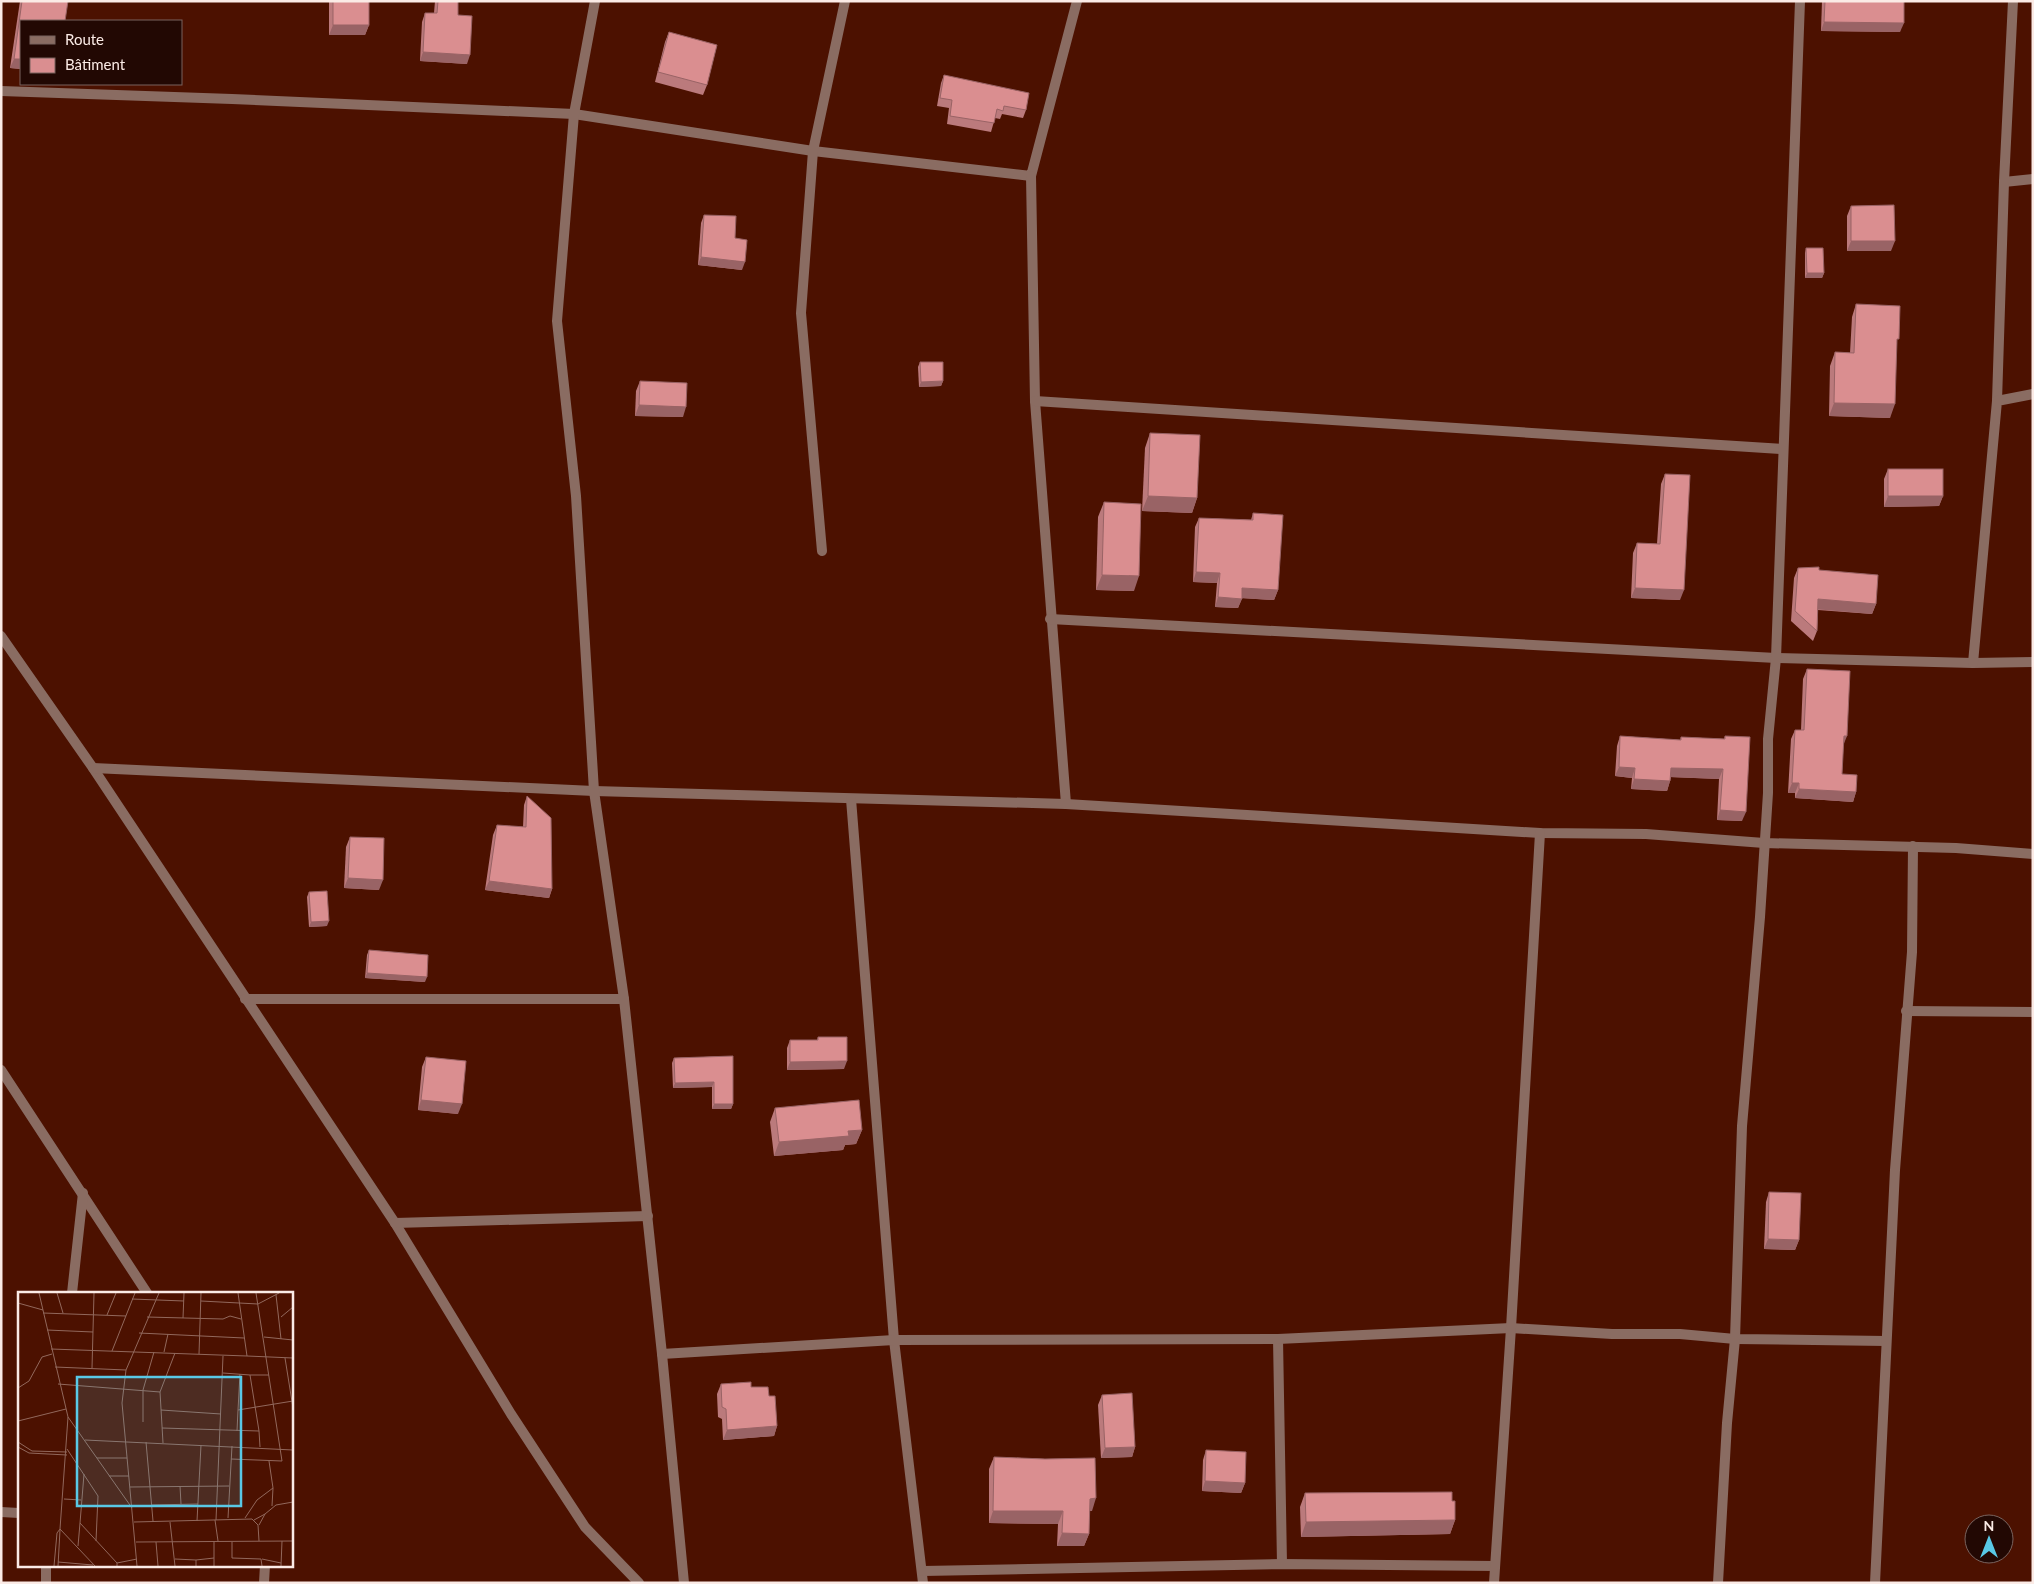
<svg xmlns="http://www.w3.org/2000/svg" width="2034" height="1584" font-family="Lato,sans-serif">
	<rect width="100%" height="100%" fill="#4c1100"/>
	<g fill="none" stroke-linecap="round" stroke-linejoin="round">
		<g stroke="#8a6c62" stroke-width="10">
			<path d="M 1,91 L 232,99 L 574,114 L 813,151 L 1031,176 L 1077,1"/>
			<path d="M 1031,176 L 1035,401 L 1066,804"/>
			<path d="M 2004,182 L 2033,179"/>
			<path d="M 1035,401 L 1782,449"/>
			<path d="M 1997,401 L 2004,182 L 2013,1"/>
			<path d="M 822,551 L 801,313 L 813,151 L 845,1"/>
			<path d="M 1050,619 L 1776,658 L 1973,663 L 2033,662"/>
			<path d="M 1,636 L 93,768 L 395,1223 L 511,1414 L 585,1527 L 639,1583"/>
			<path d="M 1973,663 L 1997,401 L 2033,394"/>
			<path d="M 93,768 L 594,791 L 1066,804 L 1540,833 L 1646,834 L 1764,843 L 1956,848 L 2033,854"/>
			<path d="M 851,799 L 894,1340 L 923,1583"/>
			<path d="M 245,999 L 624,999"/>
			<path d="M 1906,1011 L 2033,1012"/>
			<path d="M 1,1070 L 147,1293"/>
			<path d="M 395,1223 L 648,1216"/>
			<path d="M 72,1293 L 83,1193"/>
			<path d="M 1278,1339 L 1282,1564"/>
			<path d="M 662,1354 L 894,1340 L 1278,1339 L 1511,1328 L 1612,1334 L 1680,1334 L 1735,1339 L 1886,1341"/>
			<path d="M 1,1512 L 19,1513"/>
			<path d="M 923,1571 L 1282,1564 L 1495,1566"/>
			<path d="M 46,1583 L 46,1565"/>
			<path d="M 264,1583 L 265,1565"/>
			<path d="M 1494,1583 L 1511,1328 L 1540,833"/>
			<path d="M 1718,1583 L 1727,1423 L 1735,1339 L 1742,1126 L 1760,917 L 1768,793 L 1768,739 L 1776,658 L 1800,1"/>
			<path d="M 1875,1583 L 1895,1170 L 1912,952 L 1913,846"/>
		</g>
		<path stroke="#8a6c62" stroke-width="10" d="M 595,1 L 574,114 L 557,321 L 576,496 L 594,791 L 624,999 L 662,1354 L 684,1583"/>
	</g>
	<g fill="#bb7a7c">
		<path d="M 20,1 L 68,1 L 21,69 L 10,68 Z"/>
		<path d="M 329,1 L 369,1 L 369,25 L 365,35 L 329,35 Z"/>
		<path d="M 435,1 L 458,1 L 458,15 L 467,64 L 420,61 L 422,22 L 425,13 L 434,13 Z"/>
		<path d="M 1822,1 L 1904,1 L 1900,32 L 1821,31 Z"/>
		<path d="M 669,32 L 707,85 L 703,95 L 655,82 L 665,42 Z"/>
		<path d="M 944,75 L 1026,110 L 1023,118 L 1002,114 L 1000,119 L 995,118 L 991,132 L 947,124 L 949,108 L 937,106 L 941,83 Z"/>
		<path d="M 1851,206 L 1891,251 L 1847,251 L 1847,216 Z"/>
		<path d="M 704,215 L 742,270 L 698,265 L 701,223 Z"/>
		<path d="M 1806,248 L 1824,273 L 1822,278 L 1805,278 L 1805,253 Z"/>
		<path d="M 1856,304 L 1897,343 L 1890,418 L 1829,416 L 1830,366 L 1835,352 L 1850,353 L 1852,317 Z"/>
		<path d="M 920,362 L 943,381 L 941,386 L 919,387 L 918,367 Z"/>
		<path d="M 640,381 L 683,417 L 635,416 L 636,391 Z"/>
		<path d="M 1150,433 L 1197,498 L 1192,513 L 1142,511 L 1145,448 Z"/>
		<path d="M 1888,469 L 1943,496 L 1939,506 L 1884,507 L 1884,479 Z"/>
		<path d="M 1665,474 L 1680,600 L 1631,598 L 1633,553 L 1637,543 L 1657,544 L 1661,484 Z"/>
		<path d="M 1104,502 L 1134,591 L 1096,590 L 1098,517 Z"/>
		<path d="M 1253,513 L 1278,590 L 1274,600 L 1242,598 L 1238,608 L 1215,607 L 1217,583 L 1193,582 L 1195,527 L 1199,518 L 1251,520 Z"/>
		<path d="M 1798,568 L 1819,570 L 1876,604 L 1872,614 L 1818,610 L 1817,631 L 1813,641 L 1791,621 L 1794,578 Z"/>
		<path d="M 1807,669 L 1843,745 L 1842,774 L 1856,792 L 1853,802 L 1795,798 L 1795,793 L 1788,793 L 1791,739 L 1795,730 L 1801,730 L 1803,679 Z"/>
		<path d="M 1620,736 L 1680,740 L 1681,737 L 1724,739 L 1725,736 L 1742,821 L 1717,820 L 1719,779 L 1671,777 L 1670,781 L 1667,791 L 1631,789 L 1632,778 L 1615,776 L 1617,746 Z"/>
		<path d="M 527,796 L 552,889 L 549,898 L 485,890 L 493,835 L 497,825 L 523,827 L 524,805 Z"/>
		<path d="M 350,837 L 379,890 L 344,888 L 346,847 Z"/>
		<path d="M 309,892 L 327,926 L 309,927 L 307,897 Z"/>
		<path d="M 369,950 L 425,982 L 365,978 L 367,955 Z"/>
		<path d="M 818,1037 L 844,1069 L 787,1070 L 787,1048 L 790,1040 L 817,1040 Z"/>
		<path d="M 733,1056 L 733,1104 L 731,1109 L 712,1109 L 712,1087 L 673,1088 L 672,1063 L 674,1058 Z"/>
		<path d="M 426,1057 L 458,1114 L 418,1110 L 422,1067 Z"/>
		<path d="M 775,1108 L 862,1130 L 856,1144 L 845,1145 L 843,1150 L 774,1156 L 770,1122 Z"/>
		<path d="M 1769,1192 L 1799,1240 L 1795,1250 L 1764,1249 L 1766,1202 Z"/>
		<path d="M 721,1384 L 751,1387 L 769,1396 L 777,1426 L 774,1436 L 723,1440 L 722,1419 L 718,1417 L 717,1394 Z"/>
		<path d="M 1102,1395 L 1135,1447 L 1132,1457 L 1101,1458 L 1098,1405 Z"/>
		<path d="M 1206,1450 L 1245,1483 L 1241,1493 L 1202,1491 L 1203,1460 Z"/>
		<path d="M 994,1457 L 1045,1459 L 1092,1511 L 1089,1511 L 1089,1534 L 1084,1546 L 1057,1546 L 1058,1524 L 989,1523 L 989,1469 Z"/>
		<path d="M 1305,1493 L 1452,1501 L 1455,1520 L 1450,1534 L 1301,1537 L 1300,1507 Z"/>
	</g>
	<g fill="#996365">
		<path d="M 1824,22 L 1904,23 L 1900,32 L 1821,31 Z"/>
		<path d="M 333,25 L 369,25 L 365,35 L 329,35 Z"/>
		<path d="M 423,52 L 470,55 L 467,64 L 420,61 Z"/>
		<path d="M 14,59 L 21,59 L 21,69 L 10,68 Z"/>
		<path d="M 1851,241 L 1895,241 L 1891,251 L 1847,251 Z"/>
		<path d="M 701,257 L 745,262 L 742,270 L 698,265 Z"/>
		<path d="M 1807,273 L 1824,273 L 1822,278 L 1805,278 Z"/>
		<path d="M 943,381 L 941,386 L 919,387 L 921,382 Z"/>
		<path d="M 1834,403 L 1895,404 L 1890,418 L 1829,416 Z"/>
		<path d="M 639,405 L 686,407 L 683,417 L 635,416 Z"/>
		<path d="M 1148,496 L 1197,498 L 1192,513 L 1142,511 Z"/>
		<path d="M 1888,496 L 1943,496 L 1939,506 L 1884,507 Z"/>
		<path d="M 1196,572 L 1220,573 L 1217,583 L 1193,582 Z"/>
		<path d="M 1102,575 L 1139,576 L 1134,591 L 1096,590 Z"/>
		<path d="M 1242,588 L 1278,590 L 1274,600 L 1239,598 Z"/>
		<path d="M 1635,588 L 1684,590 L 1680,600 L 1631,598 Z"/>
		<path d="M 1218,597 L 1242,599 L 1238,608 L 1215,607 Z"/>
		<path d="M 1818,599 L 1876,604 L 1872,614 L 1814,609 Z"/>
		<path d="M 1844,736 L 1847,736 L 1843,746 Z"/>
		<path d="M 1619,767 L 1635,768 L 1632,778 L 1615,776 Z"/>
		<path d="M 1671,768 L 1723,769 L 1719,779 L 1668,777 Z"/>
		<path d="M 1634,779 L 1670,781 L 1667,791 L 1631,789 Z"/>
		<path d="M 1792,783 L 1799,783 L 1795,793 L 1788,793 Z"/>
		<path d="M 1799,789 L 1856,792 L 1853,802 L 1795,798 Z"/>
		<path d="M 1720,810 L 1746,812 L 1742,821 L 1717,820 Z"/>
		<path d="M 348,878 L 383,880 L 379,890 L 344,888 Z"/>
		<path d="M 489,881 L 552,889 L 549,898 L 485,890 Z"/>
		<path d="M 329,921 L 327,926 L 309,927 L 311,922 Z"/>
		<path d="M 367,973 L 427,977 L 425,982 L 365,978 Z"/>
		<path d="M 847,1061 L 844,1069 L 787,1070 L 790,1062 Z"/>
		<path d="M 714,1082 L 712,1087 L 673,1088 L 675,1083 Z"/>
		<path d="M 421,1100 L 462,1104 L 458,1114 L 418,1110 Z"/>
		<path d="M 714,1104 L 733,1104 L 731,1109 L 712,1109 Z"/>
		<path d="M 862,1130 L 856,1144 L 845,1145 L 843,1150 L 774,1156 L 779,1142 L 848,1131 Z"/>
		<path d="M 1768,1239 L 1799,1240 L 1795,1250 L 1764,1249 Z"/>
		<path d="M 777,1426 L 774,1436 L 723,1440 L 727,1430 Z"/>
		<path d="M 1135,1447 L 1132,1457 L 1101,1458 L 1105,1448 Z"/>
		<path d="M 1205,1481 L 1245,1483 L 1241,1493 L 1202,1491 Z"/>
		<path d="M 1096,1498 L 1092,1511 L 1085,1511 L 1090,1499 Z"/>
		<path d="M 993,1511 L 1063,1511 L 1058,1524 L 989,1523 Z"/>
		<path d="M 1455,1520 L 1450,1534 L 1301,1537 L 1306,1522 Z"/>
		<path d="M 1062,1533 L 1089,1534 L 1084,1546 L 1057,1546 Z"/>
	</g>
	<g fill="#da8e90" stroke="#996365">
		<path d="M 22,1 L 68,1 L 65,21 L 21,21 L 21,59 L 14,59 Z"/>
		<rect x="333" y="1" width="36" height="24"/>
		<path d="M 438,1 L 458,1 L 458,15 L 472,16 L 470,55 L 423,52 L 425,13 L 437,13 Z"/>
		<path d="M 1825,1 L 1904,1 L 1904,23 L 1824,22 Z"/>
		<path d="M 669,32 L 717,45 L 707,85 L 658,72 Z"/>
		<path d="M 944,75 L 1029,93 L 1026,110 L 1004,106 L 1003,111 L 997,109 L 994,123 L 950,116 L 952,100 L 940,98 Z"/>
		<path d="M 1894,205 L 1895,241 L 1851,241 L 1851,206 Z"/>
		<path d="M 704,215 L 736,216 L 735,238 L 747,240 L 745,262 L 701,257 Z"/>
		<path d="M 1806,248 L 1823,248 L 1824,273 L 1807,273 Z"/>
		<path d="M 1856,304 L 1900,306 L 1899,339 L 1897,339 L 1895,404 L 1834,403 L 1835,352 L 1854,353 Z"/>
		<path d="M 920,362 L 943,362 L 943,381 L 921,382 Z"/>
		<path d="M 640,381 L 687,383 L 686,407 L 639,405 Z"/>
		<path d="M 1150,433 L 1200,435 L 1197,498 L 1148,496 Z"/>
		<rect x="1888" y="469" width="55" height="27"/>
		<path d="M 1665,474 L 1690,475 L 1684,590 L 1635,588 L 1637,543 L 1660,544 Z"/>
		<path d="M 1104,502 L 1141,504 L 1139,576 L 1102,575 Z"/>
		<path d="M 1253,513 L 1283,515 L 1278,590 L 1242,588 L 1242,599 L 1218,597 L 1220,573 L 1196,572 L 1199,518 L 1253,520 Z"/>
		<path d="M 1819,567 L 1819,570 L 1878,575 L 1876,604 L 1818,599 L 1817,631 L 1795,611 L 1798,568 Z"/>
		<path d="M 1807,669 L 1850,671 L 1847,736 L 1844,736 L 1842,774 L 1857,775 L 1856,792 L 1799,789 L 1799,783 L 1792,783 L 1795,730 L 1804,730 Z"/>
		<path d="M 1620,736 L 1681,740 L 1681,737 L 1725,739 L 1725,736 L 1750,737 L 1746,812 L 1720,810 L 1723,769 L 1671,768 L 1670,781 L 1634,779 L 1635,768 L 1619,767 Z"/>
		<path d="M 527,796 L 551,818 L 552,889 L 489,881 L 497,825 L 526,827 Z"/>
		<path d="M 350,837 L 384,838 L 383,880 L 348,878 Z"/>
		<path d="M 327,891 L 329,921 L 311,922 L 309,892 Z"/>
		<path d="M 369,950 L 428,955 L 427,977 L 367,973 Z"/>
		<path d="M 818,1037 L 847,1037 L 847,1061 L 790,1062 L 790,1040 L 818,1040 Z"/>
		<path d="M 733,1056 L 733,1104 L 714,1104 L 714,1082 L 675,1083 L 674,1058 Z"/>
		<path d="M 426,1057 L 466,1061 L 462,1104 L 421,1100 Z"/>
		<path d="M 859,1100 L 862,1130 L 848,1131 L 849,1136 L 779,1142 L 775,1108 Z"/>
		<path d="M 1769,1192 L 1801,1193 L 1799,1240 L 1768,1239 Z"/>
		<path d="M 751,1382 L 751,1387 L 768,1387 L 769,1396 L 775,1396 L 777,1426 L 727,1430 L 726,1409 L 722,1407 L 721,1384 Z"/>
		<path d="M 1132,1393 L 1135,1447 L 1105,1448 L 1102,1395 Z"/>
		<path d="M 1206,1450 L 1246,1452 L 1245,1483 L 1205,1481 Z"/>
		<path d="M 994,1457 L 1045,1459 L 1095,1458 L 1096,1498 L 1090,1499 L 1089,1534 L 1062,1533 L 1063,1511 L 993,1511 Z"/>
		<path d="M 1452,1492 L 1452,1501 L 1455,1501 L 1455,1520 L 1306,1522 L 1305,1493 Z"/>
	</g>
	<g transform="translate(18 1292)">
		<rect width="275" height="275" fill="#4c1100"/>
		<path fill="none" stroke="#92685c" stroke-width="1" d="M 21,1 L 50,125 L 114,216M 39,1 L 45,21M 258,3 L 263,47M 114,7 L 166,9M 183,9 L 240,12 L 261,1M 0,11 L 25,18M 25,21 L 108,24M 89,23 L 98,1M 129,25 L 205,27 L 212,24 L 223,27M 263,25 L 275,15M 165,26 L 166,1M 29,38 L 75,40M 121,41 L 226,46M 246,45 L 275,48M 33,57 L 229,64 L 220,1M 94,59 L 117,1M 146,60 L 150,42M 181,62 L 183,1M 229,64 L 275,66M 267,66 L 275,116M 37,75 L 108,78M 74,76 L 76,1M 205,81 L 232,83 L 241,139M 232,83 L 251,83M 40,92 L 142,100 L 157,61M 0,96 L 11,89 L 24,65 L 34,62M 142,100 L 145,151M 143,118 L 203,122M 220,118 L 222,82M 50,125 L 42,237 L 77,274M 0,129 L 48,117M 125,130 L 125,98 L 136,60M 144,136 L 241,139 L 242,155M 219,139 L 220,118 L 275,109M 67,148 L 275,158M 0,150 L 14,159 L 49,160M 128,150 L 135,229M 0,155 L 11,161 L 49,163M 49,157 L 80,204 L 78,249M 79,166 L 109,166M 213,167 L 264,169 L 238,1M 91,184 L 111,184M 162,194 L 163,212M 112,195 L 211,194M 46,207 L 63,208M 134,213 L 180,212M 254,214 L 255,196M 247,222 L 258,213 L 275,210M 210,226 L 214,154M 227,226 L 239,208 L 255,196 L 251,169M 197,228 L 200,249M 198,228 L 205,64M 236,228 L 247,222 L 241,233M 179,229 L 183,153M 116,230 L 234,227 L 240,233 L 241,249M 152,230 L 157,274M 62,231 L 66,182M 118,250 L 275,249M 138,250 L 140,274M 214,250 L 214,266 L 243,267 L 244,274M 60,254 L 62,231 L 99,271M 157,267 L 178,268M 244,267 L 263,271M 40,270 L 75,273M 36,274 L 39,241 L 42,237M 40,274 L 42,238M 99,274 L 99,271 L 119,267M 119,274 L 104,111 L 108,78 L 141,1M 178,274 L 178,268 L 196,266M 196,274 L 196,250M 263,274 L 264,249"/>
		<path fill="#59c8e5" fill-opacity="0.15" stroke="#59c8e5" stroke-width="2.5" d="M 59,85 L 223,85 L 223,214 L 59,214 Z"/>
		<rect width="275" height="275" fill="none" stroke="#fbebe6" stroke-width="2.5"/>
	</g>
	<rect width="2034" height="1584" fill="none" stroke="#fbebe6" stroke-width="5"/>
	<rect x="20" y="20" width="162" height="65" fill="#220803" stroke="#79635e"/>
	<rect x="30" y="36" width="25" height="8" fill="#8a6c62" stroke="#79635e"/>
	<text x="65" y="45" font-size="15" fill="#fbebe6">Route</text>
	<rect x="30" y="58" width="25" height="15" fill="#da8e90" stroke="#79635e"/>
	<text x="65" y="70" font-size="15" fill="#fbebe6">Bâtiment</text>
	<g transform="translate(1989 1539)"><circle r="24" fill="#220803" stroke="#79635e"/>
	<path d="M0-4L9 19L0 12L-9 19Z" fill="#59c8e5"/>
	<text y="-8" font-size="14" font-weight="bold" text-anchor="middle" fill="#fbebe6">N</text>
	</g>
</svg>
